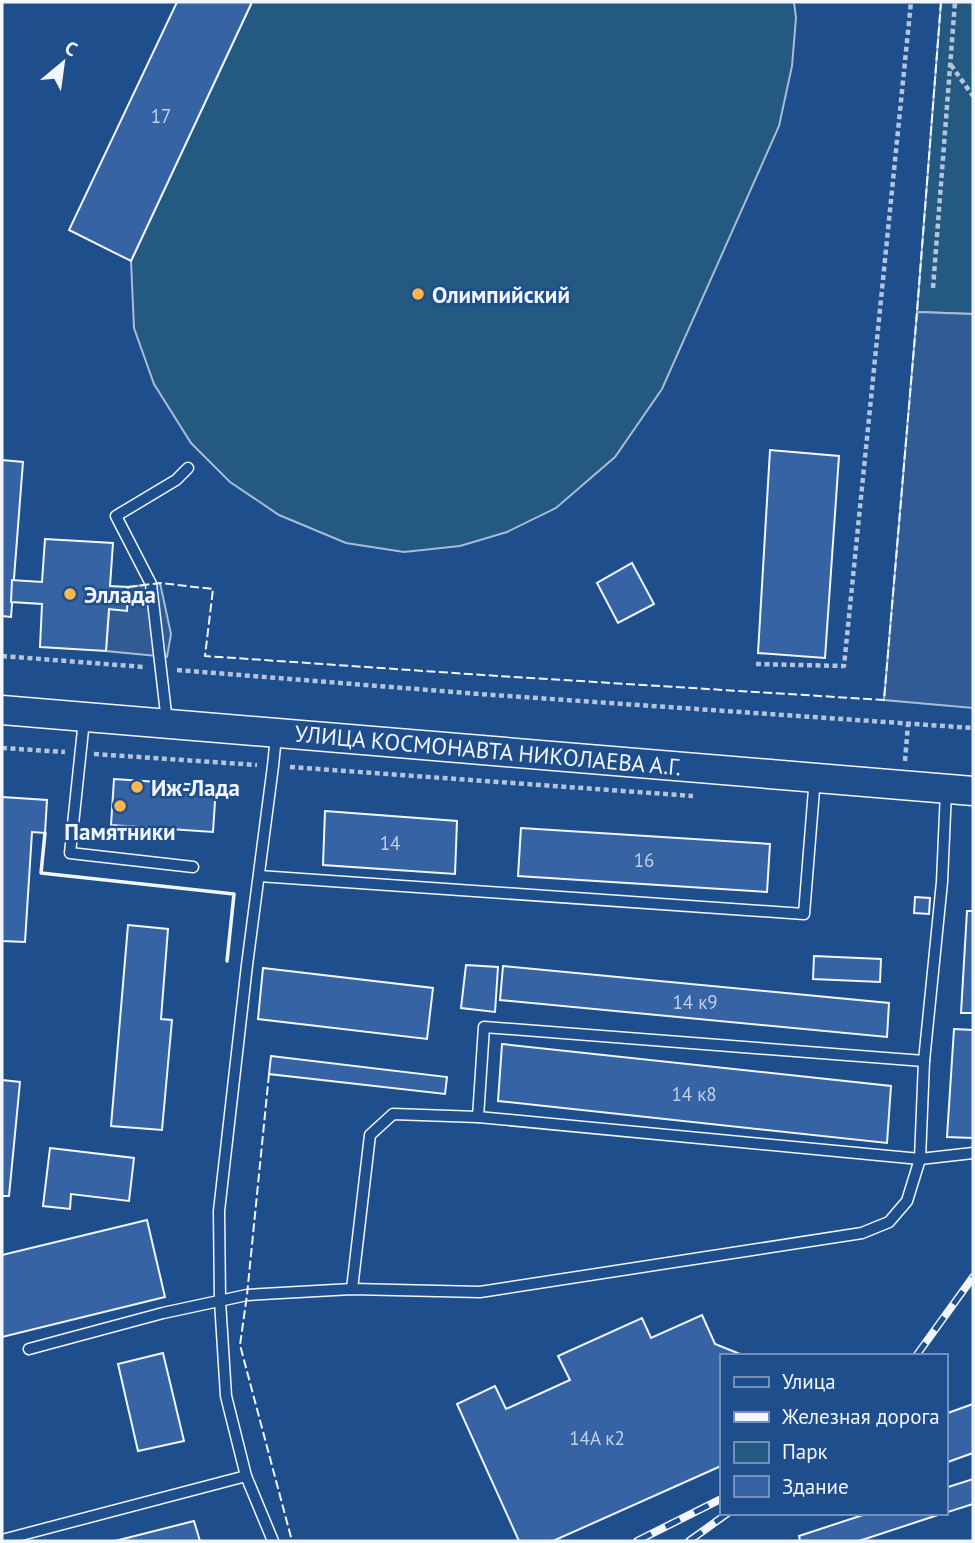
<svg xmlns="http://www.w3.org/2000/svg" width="975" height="1543" font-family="'PT Sans',sans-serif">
	<rect width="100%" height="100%" fill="#1f4e8c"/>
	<g fill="#245a82" stroke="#a8bbd7" stroke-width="2">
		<path d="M 252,2 L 794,2 L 796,18 L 792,66 L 779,126 L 662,389 L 615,457 L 556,508 L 507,532 L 460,546 L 404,552 L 346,543 L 279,515 L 230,482 L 191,443 L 154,384 L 134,328 L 131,261 Z"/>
		<path d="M 941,2 L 973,2 L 973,314 L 917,312 Z"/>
	</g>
	<g fill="#305b95" stroke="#a8bbd7" stroke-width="2">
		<path d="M 917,312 L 973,314 L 973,708 L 884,700 Z"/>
		<path d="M 160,583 L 171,634 L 167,657 L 106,651 L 109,609 L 127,610 L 128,587 Z"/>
	</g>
	<g fill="#3563a3" stroke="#f2f6ff" stroke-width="2">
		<path d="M 177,2 L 252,2 L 131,261 L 69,230 Z"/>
		<path d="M 770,450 L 839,456 L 825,658 L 758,653 Z"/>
		<path d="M 2,460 L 23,462 L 11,617 L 2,616 Z"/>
		<path d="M 45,539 L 113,543 L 110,586 L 128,587 L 127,611 L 109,609 L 106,651 L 40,647 L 42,604 L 11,602 L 12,580 L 42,582 Z"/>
		<path d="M 632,563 L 654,604 L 618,623 L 597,583 Z"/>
		<path d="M 114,779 L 216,786 L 213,832 L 111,825 Z"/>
		<path d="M 2,797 L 47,800 L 45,833 L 32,832 L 25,942 L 2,941 Z"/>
		<path d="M 325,811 L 457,821 L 455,874 L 323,865 Z"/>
		<path d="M 521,828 L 770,844 L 767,892 L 518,876 Z"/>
		<path d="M 915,897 L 930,898 L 929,914 L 914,913 Z"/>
		<path d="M 967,911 L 973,911 L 973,1013 L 961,1013 Z"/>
		<path d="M 128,925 L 168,929 L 161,1019 L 172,1020 L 162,1130 L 111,1126 Z"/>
		<path d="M 814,956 L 881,959 L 880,982 L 813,979 Z"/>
		<path d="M 466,965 L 498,967 L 495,1012 L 461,1008 Z"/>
		<path d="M 503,966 L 889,1003 L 887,1037 L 500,1000 Z"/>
		<path d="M 263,968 L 433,988 L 427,1039 L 258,1019 Z"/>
		<path d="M 954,1029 L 973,1030 L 973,1138 L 947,1137 Z"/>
		<path d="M 502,1044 L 891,1086 L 887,1143 L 498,1101 Z"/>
		<path d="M 271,1056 L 447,1077 L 445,1094 L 269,1074 Z"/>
		<path d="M 2,1080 L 20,1082 L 9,1196 L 2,1196 Z"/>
		<path d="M 50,1148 L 134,1158 L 129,1201 L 71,1194 L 70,1209 L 43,1206 Z"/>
		<path d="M 147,1220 L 165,1297 L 2,1337 L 2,1255 Z"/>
		<path d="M 702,1315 L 715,1344 L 745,1356 L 721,1356 L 721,1466 L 553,1541 L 519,1541 L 457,1404 L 495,1386 L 506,1409 L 570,1380 L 558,1356 L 642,1318 L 651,1338 Z"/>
		<path d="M 163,1353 L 184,1441 L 138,1451 L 118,1364 Z"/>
		<path d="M 973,1404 L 973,1453 L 945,1463 L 945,1414 Z"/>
		<path d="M 973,1479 L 973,1504 L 945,1513 L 945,1488 Z"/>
		<path d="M 869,1513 L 944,1513 L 859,1541 L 800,1541 L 799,1536 Z"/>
		<path d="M 194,1521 L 200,1541 L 115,1541 Z"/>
	</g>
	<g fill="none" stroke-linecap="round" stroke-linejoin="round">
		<defs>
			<g id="service">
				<path d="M 84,720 L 70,853 L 193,867"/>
				<path d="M 167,722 L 151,584 L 116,516 L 176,480 L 188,468"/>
				<path d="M 259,876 L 804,914 L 815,777"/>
				<path d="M 478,1117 L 920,1159 L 973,1153"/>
				<path d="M 352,1289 L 370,1135 L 393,1114 L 478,1117 L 484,1027 L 924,1061"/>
				<path d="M 29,1349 L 163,1313 L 247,1295 L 352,1289 L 480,1292 L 862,1233 L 889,1222 L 907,1201 L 920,1159 L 924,1061 L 942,882 L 946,791"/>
				<path d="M 246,1476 L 273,1541"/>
				<path d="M 2,1540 L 246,1476 L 226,1396 L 220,1301 L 219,1211 L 247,965 L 273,766 L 276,736"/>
			</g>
			<path id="tertiary" d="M 2,710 L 973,791"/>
		</defs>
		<use href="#service" stroke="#f2f6ff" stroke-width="13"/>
		<use href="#tertiary" stroke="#f2f6ff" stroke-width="31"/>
		<g stroke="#b3c4dc" stroke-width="4.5" stroke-dasharray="5 3.5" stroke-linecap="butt">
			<path d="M 951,65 L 973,96"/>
			<path d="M 933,288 L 955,2"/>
			<path d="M 2,656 L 144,667"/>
			<path d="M 756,664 L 844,666 L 911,2"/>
			<path d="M 177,670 L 479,694 L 973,728"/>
			<path d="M 2,748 L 65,752"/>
			<path d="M 94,754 L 257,765"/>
			<path d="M 905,761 L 908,724"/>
			<path d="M 290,767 L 693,796"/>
		</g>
		<use href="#service" stroke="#1f4e8c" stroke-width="10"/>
		<use href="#tertiary" stroke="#1f4e8c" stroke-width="28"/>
		<defs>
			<g id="rail">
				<path d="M 916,1356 L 973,1277"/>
				<path d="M 637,1541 L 721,1499"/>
				<path d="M 689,1541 L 728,1513"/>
			</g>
		</defs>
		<use href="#rail" stroke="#f2f6ff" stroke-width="8"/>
		<use href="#rail" stroke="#1f4e8c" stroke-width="5" stroke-dasharray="16" stroke-linecap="butt"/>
		<g stroke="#f2f6ff" stroke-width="2" stroke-dasharray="9 3.5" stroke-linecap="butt">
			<path d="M 128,587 L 160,583 L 213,589 L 205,656 L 483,675 L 884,700 L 917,312 L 941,2"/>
			<path d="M 269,1074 L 247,1295 L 240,1345 L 292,1541"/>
		</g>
		<path stroke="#f2f6ff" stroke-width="3.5" d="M 45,833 L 41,873 L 234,894 L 227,961"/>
	</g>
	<g fill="#ffb74d" stroke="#1f4e8c" stroke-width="2.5">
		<circle cx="418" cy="294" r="7"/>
		<circle cx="70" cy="594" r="7"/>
		<circle cx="137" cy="787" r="7"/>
		<circle cx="120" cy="806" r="7"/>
	</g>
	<g text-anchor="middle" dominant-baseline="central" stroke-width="5" stroke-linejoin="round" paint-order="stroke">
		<g font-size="19" fill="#c3d1e8">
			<text x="161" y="116">17</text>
			<text x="390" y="843">14</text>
			<text x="644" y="860">16</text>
			<text x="695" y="1002">14 к9</text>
			<text x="694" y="1094">14 к8</text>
			<text x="597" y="1438">14А к2</text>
		</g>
		<g font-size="23" font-weight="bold" fill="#f2f6ff" stroke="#1f4e8c" text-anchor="start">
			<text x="432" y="294">Олимпийский</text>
			<text x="84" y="594">Эллада</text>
			<text x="151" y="787">Иж-Лада</text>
			<text x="120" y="831" text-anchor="middle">Памятники</text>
		</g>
		<g font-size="23" fill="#f2f6ff" stroke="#1f4e8c">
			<text transform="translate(488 750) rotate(5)">УЛИЦА КОСМОНАВТА НИКОЛАЕВА А.Г.</text>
		</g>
	</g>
	<rect width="975" height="1543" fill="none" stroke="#f2f6ff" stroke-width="7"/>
	<rect x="720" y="1354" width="228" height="161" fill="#1f4e8c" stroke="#7391ba" stroke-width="2"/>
	<rect x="734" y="1377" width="35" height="10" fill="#1f4e8c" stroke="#7391ba" stroke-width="2"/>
	<text x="782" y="1389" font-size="21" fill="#f2f6ff">Улица</text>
	<rect x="734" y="1412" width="35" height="10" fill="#f2f6ff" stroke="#7391ba" stroke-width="2"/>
	<text x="782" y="1424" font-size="21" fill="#f2f6ff">Железная дорога</text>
	<rect x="734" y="1442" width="35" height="21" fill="#245a82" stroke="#7391ba" stroke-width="2"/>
	<text x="782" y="1459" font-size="21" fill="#f2f6ff">Парк</text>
	<rect x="734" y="1476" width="35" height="21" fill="#3563a3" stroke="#7391ba" stroke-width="2"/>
	<text x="782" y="1494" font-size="21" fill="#f2f6ff">Здание</text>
	<g transform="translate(63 63) rotate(29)" stroke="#1f4e8c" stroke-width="5" paint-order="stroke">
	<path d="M0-5L12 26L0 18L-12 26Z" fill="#f2f6ff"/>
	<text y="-10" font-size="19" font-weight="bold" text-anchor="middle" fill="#f2f6ff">С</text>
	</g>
</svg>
